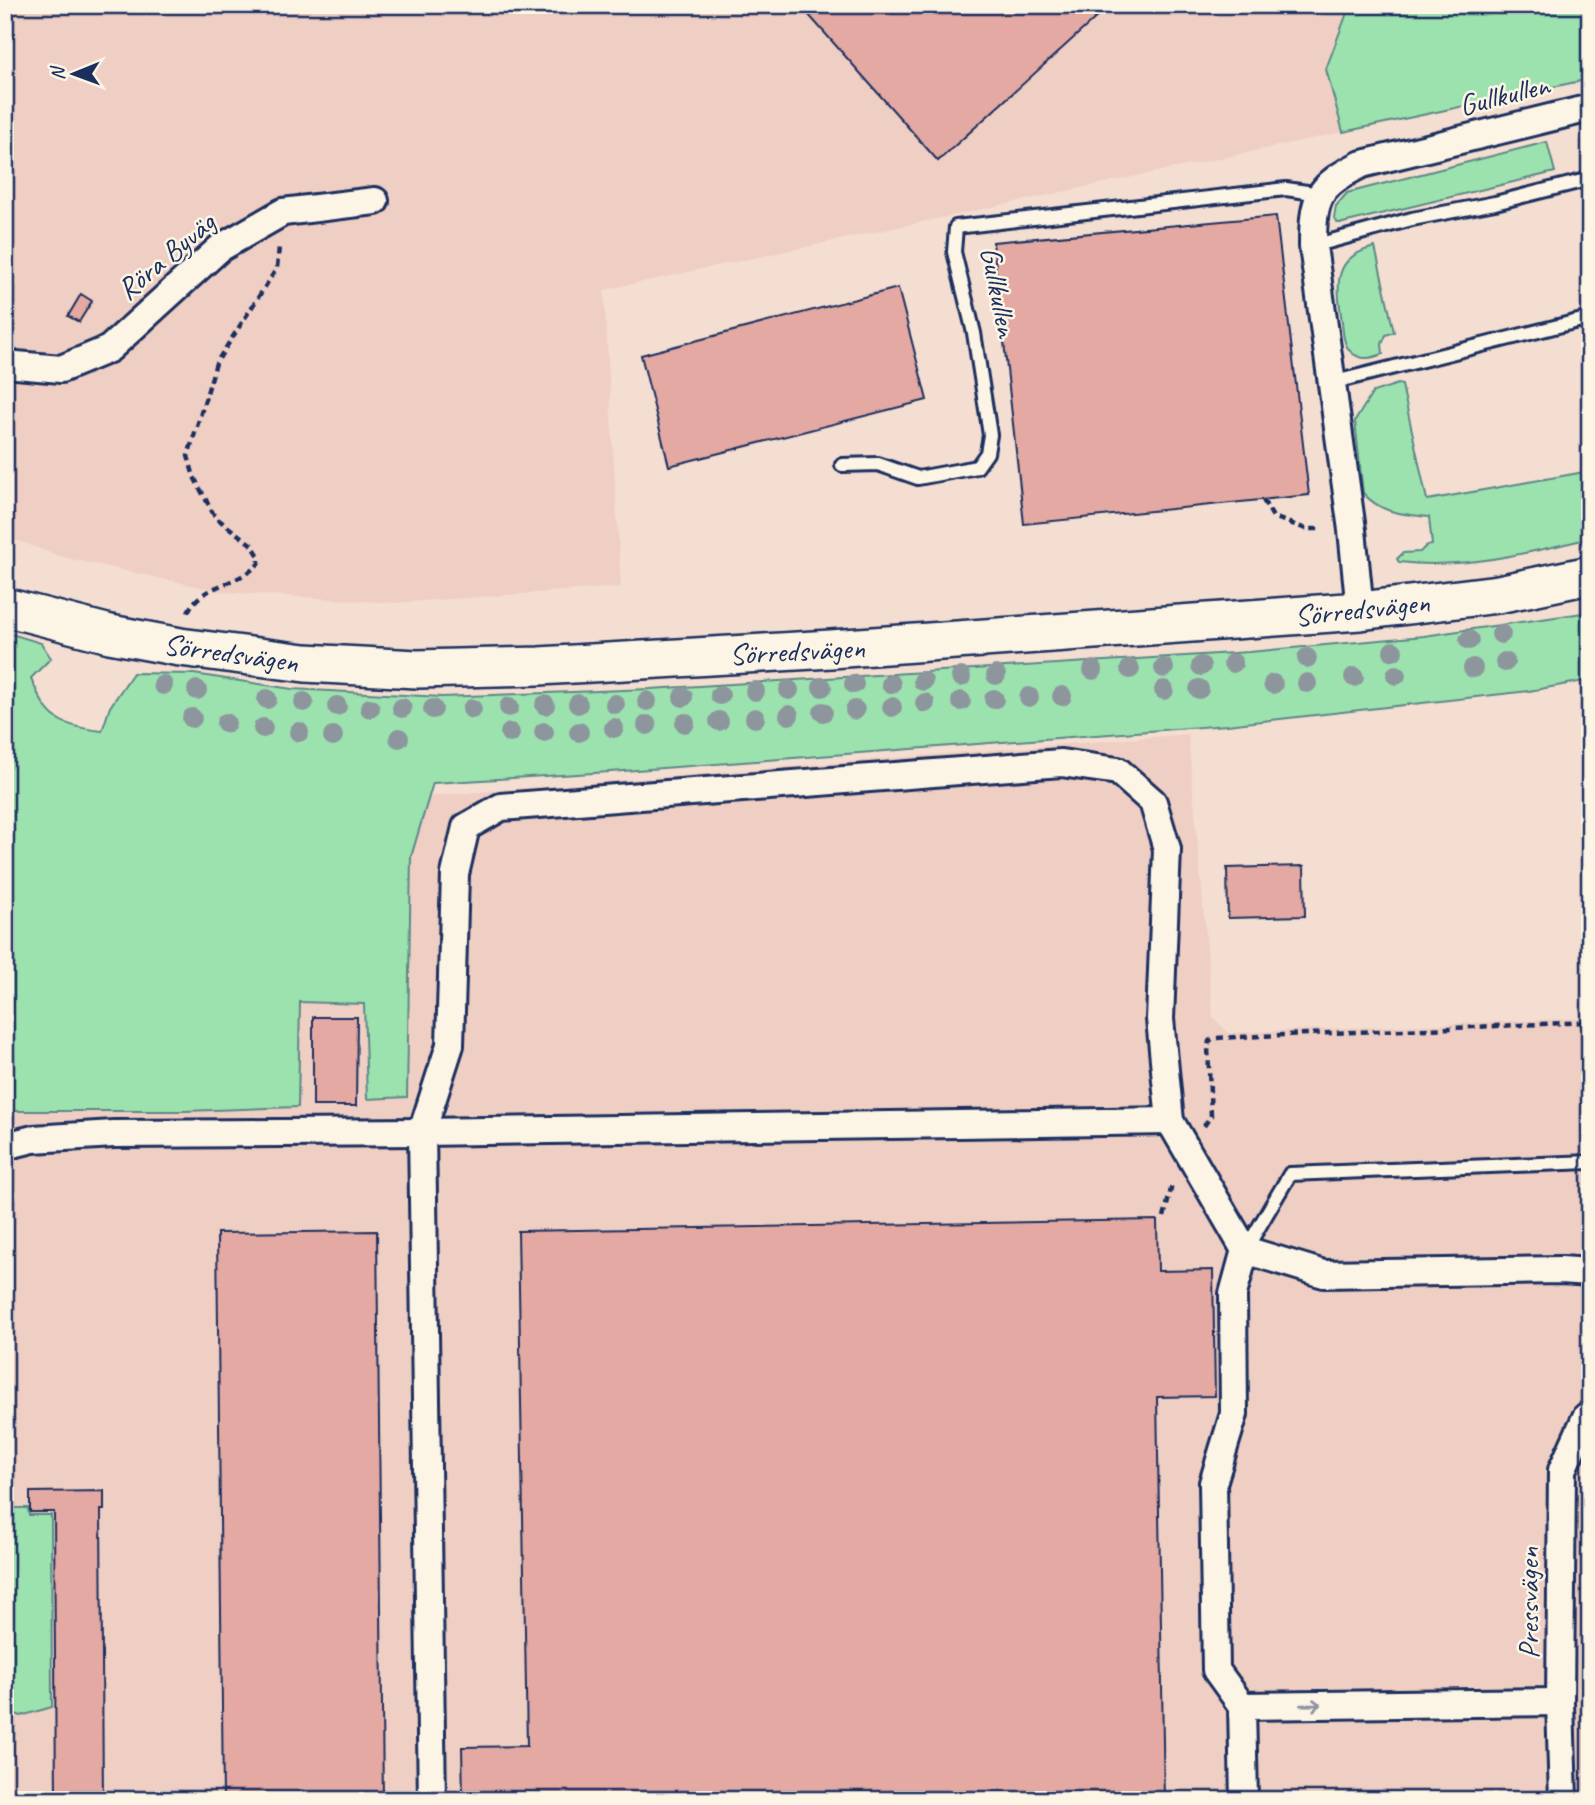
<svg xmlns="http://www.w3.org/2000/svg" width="1595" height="1805" font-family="Caveat,sans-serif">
	<rect width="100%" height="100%" fill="#f4ded1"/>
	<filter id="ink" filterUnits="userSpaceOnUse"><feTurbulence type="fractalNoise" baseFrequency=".0143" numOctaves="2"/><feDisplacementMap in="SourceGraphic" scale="14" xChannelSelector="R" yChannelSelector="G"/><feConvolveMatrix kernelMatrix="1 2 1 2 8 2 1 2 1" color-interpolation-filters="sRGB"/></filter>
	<g filter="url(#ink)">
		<g fill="#efcec3">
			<path d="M 5,5 L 1350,5 L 1326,69 L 1343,132 L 604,290 L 621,587 L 394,603 L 224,592 L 62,557 L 5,536 Z"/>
			<path d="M 1188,734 L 1213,1017 L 1228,1033 L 1590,1018 L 1590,1800 L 5,1800 L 5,749 L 136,820 Z"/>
		</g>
		<g fill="#9ce2af" stroke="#5c8886" stroke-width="2">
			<path d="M 1350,5 L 1590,5 L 1590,79 L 1343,132 L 1326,69 Z"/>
			<path d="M 1547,142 L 1555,172 L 1343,223 L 1338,223 L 1334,218 L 1336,206 L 1347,193 Z"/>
			<path d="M 1375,247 L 1394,332 L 1386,335 L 1382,344 L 1383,354 C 1372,358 1362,361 1352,353 C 1343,345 1343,332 1342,322 C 1337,286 1331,257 1375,247 Z"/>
			<path d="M 1398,384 L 1402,385 L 1427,500 L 1590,471 L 1590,538 C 1528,553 1463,570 1399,562 L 1397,559 L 1403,553 L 1420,552 L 1426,546 L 1432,545 L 1429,517 C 1402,514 1382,514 1363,493 L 1355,421 L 1373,392 Z"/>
			<path d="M 1590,612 L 1590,680 L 1529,691 L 1227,725 L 610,772 L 433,783 L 411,857 L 407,1097 L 367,1099 L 364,1004 L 300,1002 L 298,1107 L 184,1111 L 5,1111 L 5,632 L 41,643 L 51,658 L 31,678 C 48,720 58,725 102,731 L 110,707 L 133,673 L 194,674 L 292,689 L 442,697 L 650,689 L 1249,652 L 1424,636 Z"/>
			<path d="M 5,1508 L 28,1508 L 29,1515 L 51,1515 L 52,1707 L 21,1716 L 5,1710 Z"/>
		</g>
		<g fill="#e3a9a2" stroke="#1b2f5e" stroke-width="2">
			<path d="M 800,5 L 1110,5 L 938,161 Z"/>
			<path d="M 1276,216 L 1309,495 L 1024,524 L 993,242 Z"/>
			<path d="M 898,288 L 927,400 L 669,466 L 641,355 Z"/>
			<path d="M 81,294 L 92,301 L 79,322 L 68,316 Z"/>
			<path d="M 1304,866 L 1305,916 L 1228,918 L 1227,868 Z"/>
			<path d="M 313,1017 L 357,1017 L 356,1106 L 313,1106 Z"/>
			<path d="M 1157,1220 L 1158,1271 L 1213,1270 L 1215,1396 L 1157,1397 L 1164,1800 L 463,1800 L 462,1747 L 527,1746 L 518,1231 Z"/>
			<path d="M 377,1231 L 383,1800 L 223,1800 L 217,1233 Z"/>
			<path d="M 104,1491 L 104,1510 L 101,1510 L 103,1800 L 56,1800 L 54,1512 L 30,1512 L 30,1492 Z"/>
		</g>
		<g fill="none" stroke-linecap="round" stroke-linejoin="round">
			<defs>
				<g id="lane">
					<path d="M 1313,246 L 1412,219 L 1495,203 L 1590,179"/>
					<path d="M 1331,383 L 1590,318"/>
					<path d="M 842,465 L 878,464 L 918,478 L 977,467 L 987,453 L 990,435 L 974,333 L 954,252 L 956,227 L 1286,189 L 1321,194"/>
					<path d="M 1246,1249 L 1290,1174 L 1590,1162"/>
				</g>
				<g id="street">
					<path d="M 5,364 L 61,369 L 109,349 L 220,248 L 283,212 L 375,201"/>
					<path d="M 1360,611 L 1352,530 L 1313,246 C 1313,198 1317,186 1362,164 L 1590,108"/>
					<path d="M 5,1146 L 33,1139 L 114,1134 L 422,1132 L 1170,1121"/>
					<path d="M 1242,1706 L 1560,1702"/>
					<path d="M 432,1800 L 422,1132 L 450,1045 L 455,874 L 466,827 L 501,807 L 1061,763 L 1118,771 L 1153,802 L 1167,849 L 1160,1019 L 1170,1121 L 1245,1250 L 1324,1274 L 1561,1270 L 1590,1272"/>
					<path d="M 1244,1800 L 1242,1706 L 1216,1670 L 1213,1483 L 1234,1414 L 1233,1294 L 1245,1250"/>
					<path d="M 1563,1800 L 1560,1702 L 1562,1470 L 1586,1417 L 1590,1414"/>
				</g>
				<path id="secondary" d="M 5,607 L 110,634 L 180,647 L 305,663 L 417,669 L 539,666 L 831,649 L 1360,611 L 1498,594 L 1590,575"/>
			</defs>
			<use href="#lane" stroke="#1b2f5e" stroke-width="18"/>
			<use href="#street" stroke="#1b2f5e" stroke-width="32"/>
			<use href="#secondary" stroke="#1b2f5e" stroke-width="42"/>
			<g stroke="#1b2f5e" stroke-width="4.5" stroke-dasharray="7 5" stroke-linecap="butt">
				<path d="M 1263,500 L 1273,517 L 1306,529 L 1323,529"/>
				<path d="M 188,612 C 201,583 240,586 259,563 L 259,556 L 252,545 L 215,517 L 194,477 L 188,456 L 216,363 L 277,268 L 279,247"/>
				<path d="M 1204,1126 L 1211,1116 L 1208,1047 L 1209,1041 L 1215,1038 L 1590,1022"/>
				<path d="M 1164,1217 L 1172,1185"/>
			</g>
			<use href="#lane" stroke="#fcf5e5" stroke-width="12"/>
			<use href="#street" stroke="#fcf5e5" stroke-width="26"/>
			<use href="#secondary" stroke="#fcf5e5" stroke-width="37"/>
		</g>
		<g fill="#8e969d">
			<circle cx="1501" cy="634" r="10"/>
			<circle cx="1469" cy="640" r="10"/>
			<circle cx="1393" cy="651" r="10"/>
			<circle cx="1307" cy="658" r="10"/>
			<circle cx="1505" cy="662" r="10"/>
			<circle cx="1233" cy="663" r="10"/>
			<circle cx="1201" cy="666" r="10"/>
			<circle cx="1164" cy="668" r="10"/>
			<circle cx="1473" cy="668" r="10"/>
			<circle cx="1130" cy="669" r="10"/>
			<circle cx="1093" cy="670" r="10"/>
			<circle cx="996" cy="675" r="10"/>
			<circle cx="1396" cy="675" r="10"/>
			<circle cx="961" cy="677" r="10"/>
			<circle cx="1354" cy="677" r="10"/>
			<circle cx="923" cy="681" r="10"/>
			<circle cx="1307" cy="683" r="10"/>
			<circle cx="854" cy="684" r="10"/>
			<circle cx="891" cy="684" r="10"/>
			<circle cx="1273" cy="684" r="10"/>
			<circle cx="163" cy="685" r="10"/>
			<circle cx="822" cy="687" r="10"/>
			<circle cx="1199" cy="689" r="10"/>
			<circle cx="197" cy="690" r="10"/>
			<circle cx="789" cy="690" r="10"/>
			<circle cx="1164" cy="690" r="10"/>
			<circle cx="755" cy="691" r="10"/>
			<circle cx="720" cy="695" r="10"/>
			<circle cx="1062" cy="696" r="10"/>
			<circle cx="683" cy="697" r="10"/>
			<circle cx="1029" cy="697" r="10"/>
			<circle cx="267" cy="699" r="10"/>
			<circle cx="994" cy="699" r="10"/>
			<circle cx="647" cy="701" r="10"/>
			<circle cx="961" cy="701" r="10"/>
			<circle cx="304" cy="702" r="10"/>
			<circle cx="925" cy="703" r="10"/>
			<circle cx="578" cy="704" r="10"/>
			<circle cx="615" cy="704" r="10"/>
			<circle cx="545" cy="705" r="10"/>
			<circle cx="337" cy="706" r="10"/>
			<circle cx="509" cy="707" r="10"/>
			<circle cx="892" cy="707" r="10"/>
			<circle cx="370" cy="708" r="10"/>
			<circle cx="402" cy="708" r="10"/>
			<circle cx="433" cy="709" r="10"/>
			<circle cx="472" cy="709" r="10"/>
			<circle cx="855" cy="710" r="10"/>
			<circle cx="823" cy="712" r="10"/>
			<circle cx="789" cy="715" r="10"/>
			<circle cx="192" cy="718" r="10"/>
			<circle cx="755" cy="718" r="10"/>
			<circle cx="719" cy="721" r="10"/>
			<circle cx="226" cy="723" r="10"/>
			<circle cx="685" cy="723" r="10"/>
			<circle cx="647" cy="725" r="10"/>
			<circle cx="263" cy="728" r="10"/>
			<circle cx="614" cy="728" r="10"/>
			<circle cx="299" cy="732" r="10"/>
			<circle cx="544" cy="732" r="10"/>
			<circle cx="579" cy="732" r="10"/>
			<circle cx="510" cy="733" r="10"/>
			<circle cx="333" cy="736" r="10"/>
			<circle cx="399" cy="738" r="10"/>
		</g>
		<defs><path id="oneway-shaft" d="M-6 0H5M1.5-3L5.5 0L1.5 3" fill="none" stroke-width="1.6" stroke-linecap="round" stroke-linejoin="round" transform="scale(1.75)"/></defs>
		<use stroke="#8c92a2" href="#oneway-shaft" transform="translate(1311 1705) rotate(-1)"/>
	</g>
	<g text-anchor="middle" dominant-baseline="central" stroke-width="5" stroke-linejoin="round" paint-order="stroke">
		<g font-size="30" fill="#1b2f5e" stroke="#fcf5e5">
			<text transform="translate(1504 95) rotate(-14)">Gullkullen</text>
			<text transform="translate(166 256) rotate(-40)">Röra Byväg</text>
			<text transform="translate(999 292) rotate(79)">Gullkullen</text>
			<text transform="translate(1362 609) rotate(-6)">Sörredsvägen</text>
			<text transform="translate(797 651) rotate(-3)">Sörredsvägen</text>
			<text transform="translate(231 653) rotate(8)">Sörredsvägen</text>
			<text transform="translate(1528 1603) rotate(-90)">Pressvägen</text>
		</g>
	</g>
	<rect width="1595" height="1805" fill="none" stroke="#fcf5e5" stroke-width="28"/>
	<rect x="14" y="14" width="1567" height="1777" fill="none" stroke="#1b2f5e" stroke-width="2.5" filter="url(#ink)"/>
	<g transform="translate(74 74) rotate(269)" stroke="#fcf5e5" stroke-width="5" paint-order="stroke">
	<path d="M0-5L12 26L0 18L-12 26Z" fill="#1b2f5e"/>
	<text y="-10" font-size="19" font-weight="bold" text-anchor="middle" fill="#1b2f5e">N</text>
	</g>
</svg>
